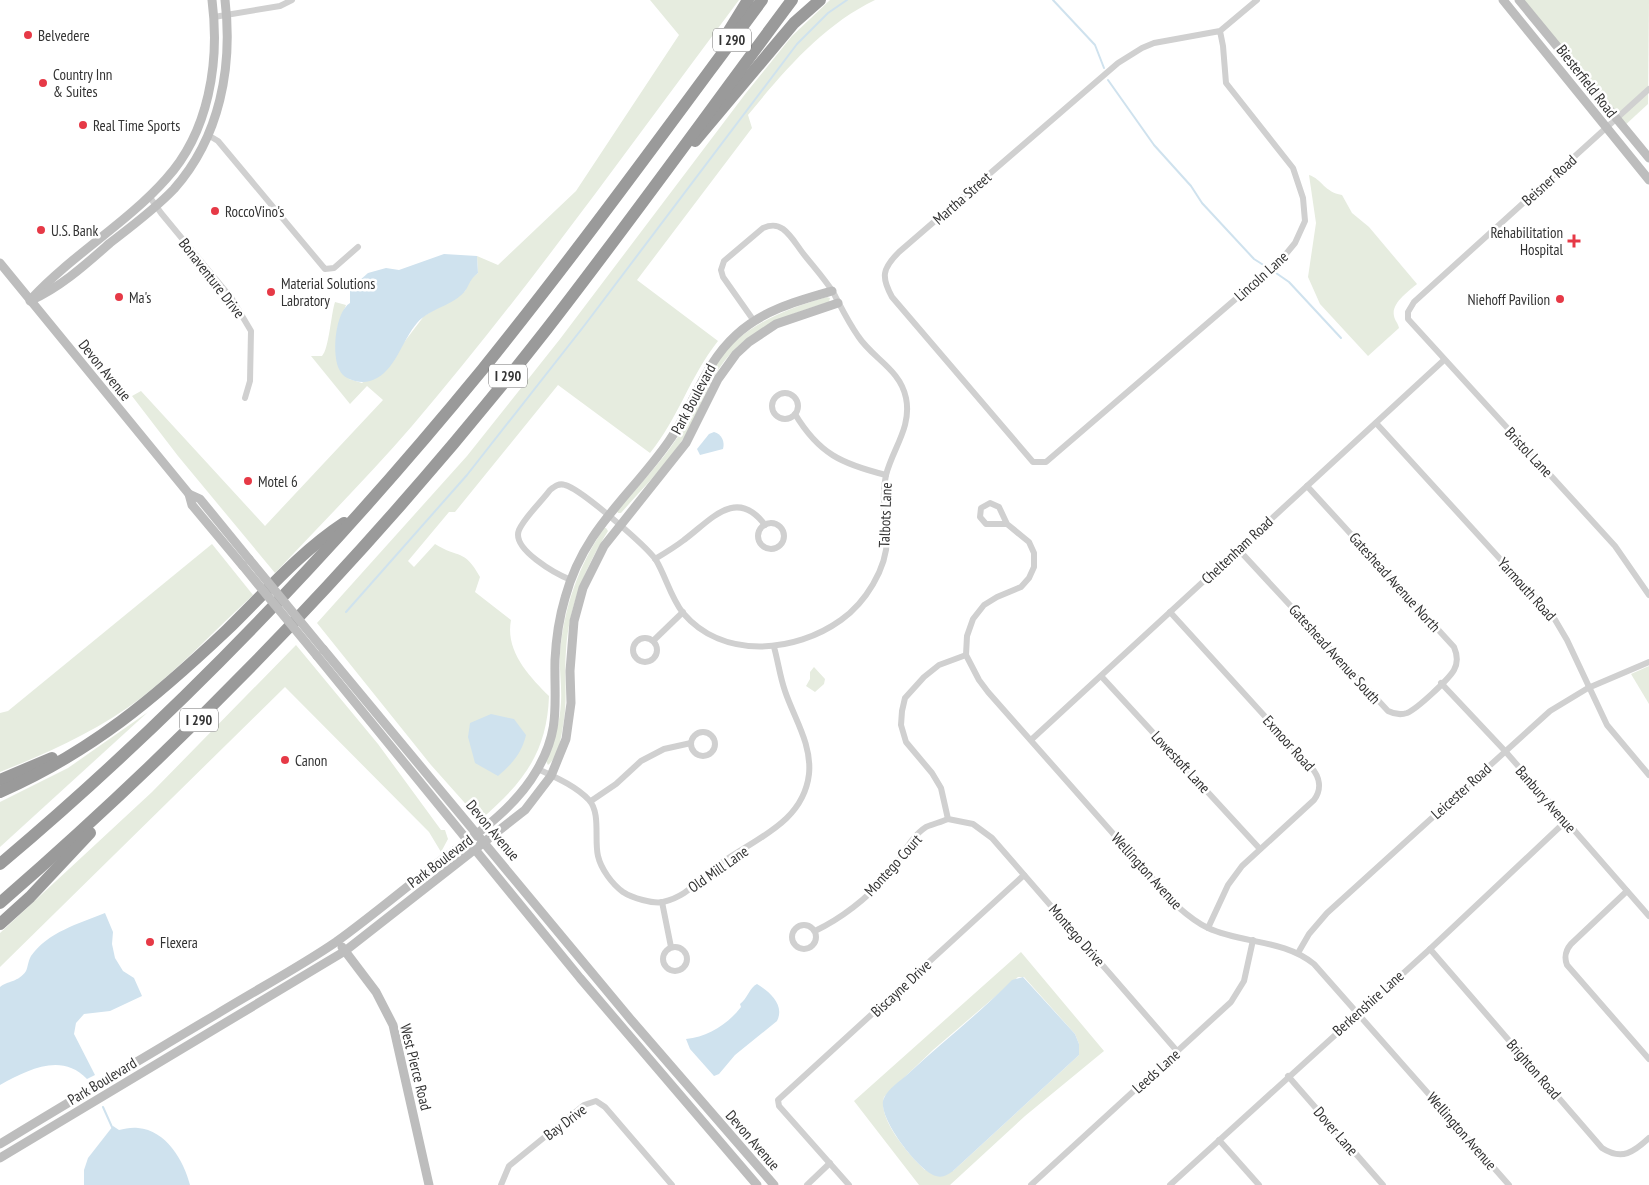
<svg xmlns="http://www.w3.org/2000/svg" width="1649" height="1185" font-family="'PT Sans Narrow',sans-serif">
	<rect width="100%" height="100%" fill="#fff"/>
	<g fill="#e6ecdf" fill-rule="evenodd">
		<path d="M 650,0 L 739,0 C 632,143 528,290 412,426 C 368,477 321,524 275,573 L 178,456 L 132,396 L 141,391 L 265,526 L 383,400 L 367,386 L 350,404 L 311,356 L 322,356 C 329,349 331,314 335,302 L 346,305 L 337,329 L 349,379 L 362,383 L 402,345 L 424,316 L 465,291 L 469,280 L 478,273 L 477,256 L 498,265 L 576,191 L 679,35 Z"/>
		<path d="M 830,0 L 875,0 C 823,25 784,71 748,115 L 752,128 L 637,280 L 718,341 C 690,376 678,419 650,453 L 558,385 L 455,512 L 449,512 L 408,561 L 414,567 L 435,544 C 459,559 464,548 480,577 L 475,592 L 511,620 C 505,651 529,676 549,696 C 547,754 522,784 480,820 L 431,765 L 317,623 L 467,456 L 560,339 L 746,93 L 792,36 Z"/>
		<path d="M 1524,0 L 1649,0 L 1648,104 L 1623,127 Z"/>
		<path d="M 1309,175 C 1322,179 1324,192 1342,195 L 1352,213 L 1369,227 L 1417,284 C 1409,291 1391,303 1394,316 C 1395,321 1398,323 1399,328 L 1368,356 L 1320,304 L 1308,277 L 1316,223 Z"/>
		<path d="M 827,297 L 830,298 L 829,302 C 782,316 739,332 714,377 C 703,396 696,417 685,436 C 667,464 643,488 621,513 L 618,513 L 617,511 C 637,487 660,464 677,438 C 690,417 698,395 710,373 C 735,328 780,311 827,297 Z"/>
		<path d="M 604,528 L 606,528 L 608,531 C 585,568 569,606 566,650 C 564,675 568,701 563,726 C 561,738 558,758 548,765 L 546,761 C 554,742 560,723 561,702 C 562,686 559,669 560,653 C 564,607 578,567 604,528 Z"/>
		<path d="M 212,544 L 253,595 C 216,629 181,667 141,698 C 99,730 48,753 0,772 L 0,713 L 8,711 Z"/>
		<path d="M 296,645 L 378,744 L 441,830 L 445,830 L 448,839 L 441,852 L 429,832 L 285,687 L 0,967 L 0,933 L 152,792 Z"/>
		<path d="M 1649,666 L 1649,704 L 1631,674 Z"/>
		<path d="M 814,667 L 825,679 L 824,684 L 815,692 L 806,686 L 810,679 L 810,672 Z"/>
		<path d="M 148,712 L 0,847 L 0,802 L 68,768 Z"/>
		<path d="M 1021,952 L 1104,1051 L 1025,1116 L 950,1185 L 919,1185 L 854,1101 ZM 1018,977 L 1024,977 L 1075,1034 L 1079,1044 L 1079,1055 L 953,1171 L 925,1170 C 910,1156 877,1119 884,1097 L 933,1050 Z"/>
	</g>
	<g fill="#cfe2ee">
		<path d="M 444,254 L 477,256 L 478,273 C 469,280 470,284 465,291 C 453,306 430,308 417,323 C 403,339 396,368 377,378 C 370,382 363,383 355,381 C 349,379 343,377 340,371 C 331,356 335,312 350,303 L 350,289 L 368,273 L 386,268 L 399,270 Z"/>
		<path d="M 714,432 C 722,434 725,442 723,449 L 700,455 L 697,449 L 709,434 Z"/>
		<path d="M 491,714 L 514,719 L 526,735 C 522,753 511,765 498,776 L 475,763 L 468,737 L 470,723 Z"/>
		<path d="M 105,913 L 113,932 L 112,944 L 115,958 L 123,971 L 134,978 L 142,996 L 110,1011 L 84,1014 L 76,1023 L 74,1034 L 95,1075 L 87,1079 C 61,1052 28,1070 0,1085 L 0,987 C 7,981 19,982 26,971 C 28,967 28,961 31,956 C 48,932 78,924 105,913 Z"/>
		<path d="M 1023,977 L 1075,1034 L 1079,1044 L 1079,1055 L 953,1171 C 947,1175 943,1178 936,1176 C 919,1172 875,1115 884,1098 C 888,1089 900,1081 908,1074 C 942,1042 980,1013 1012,980 Z"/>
		<path d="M 757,984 C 770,992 785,1005 777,1021 L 735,1055 L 719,1074 L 714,1076 L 690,1049 L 686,1039 C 708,1037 728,1024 741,1007 L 740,1004 C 747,999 750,987 757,984 Z"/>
		<path d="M 113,1126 L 119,1130 C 125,1129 131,1127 138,1128 C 166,1130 184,1161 190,1185 L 84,1185 L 84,1170 L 88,1158 Z"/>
	</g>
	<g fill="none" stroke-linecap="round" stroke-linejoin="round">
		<g stroke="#cfe2ee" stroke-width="2">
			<path d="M 1053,0 L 1095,45 L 1104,68"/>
			<path d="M 1108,80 L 1154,145 L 1191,186 L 1202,203 L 1254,259 L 1265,266"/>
			<path d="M 1276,273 L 1289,282 L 1341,338"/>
			<path d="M 346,612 L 467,475 L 584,326 L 797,44 L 828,13 L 847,0"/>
			<path d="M 103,1107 L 112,1127"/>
		</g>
		<g stroke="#d0d0d0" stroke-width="6">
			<path d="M 214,17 L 280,6 L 292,0"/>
			<path d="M 1220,31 L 1223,46 L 1226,83 L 1293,168 L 1303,198 L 1305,221 L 1295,243 L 1281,260 L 1046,462 L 1033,462 L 892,297 C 881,277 882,269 899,252 L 1118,63 L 1142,48 L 1154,43 L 1220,31 L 1257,0"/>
			<path d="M 1649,89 L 1414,302 L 1408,312 L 1408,319 L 1615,546 L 1649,595"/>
			<path d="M 208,135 L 218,141 L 325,269 L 334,268 L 358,247"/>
			<path d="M 149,196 L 161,213 L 232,299 L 251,331 L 250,381 L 245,398"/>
			<circle cx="785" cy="406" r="13"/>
			<path d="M 795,414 C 819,454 842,464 886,475"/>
			<path d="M 1376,423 L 1554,618 L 1567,640 L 1607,725 L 1649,775"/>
			<circle cx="771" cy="536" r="13"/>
			<path d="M 1238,549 L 1388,711 C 1394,714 1401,715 1407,713 C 1417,709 1449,679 1454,670 C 1458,663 1457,654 1454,647 L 1307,486"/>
			<path d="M 655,559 C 665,553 675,547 684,540 C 710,521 736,486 765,525"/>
			<path d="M 571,580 C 556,574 511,549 519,530 C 524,518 542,501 550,490 C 555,486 559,483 565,485 C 581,489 646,546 656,560 C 666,577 671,598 683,613 C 723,660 795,653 841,620 C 865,603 887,569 887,538 C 886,517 881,496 886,475 C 893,448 912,427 906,398 C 900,369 873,359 858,336 C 848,322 841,307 833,292 C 824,278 812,265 802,252 C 796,244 791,235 783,229 C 776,224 770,225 763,228 L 724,261 L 721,270 L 723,277 L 754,321"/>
			<path d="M 1170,612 L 1311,767 C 1320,777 1322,789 1314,800 L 1242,866 L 1228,885 L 1208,928"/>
			<circle cx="645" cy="650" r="12"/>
			<path d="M 653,641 L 683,612"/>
			<path d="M 966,655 L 979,680 L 988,692 L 1177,906 C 1186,914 1197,923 1208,928 C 1243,944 1283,939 1314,964 L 1509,1185"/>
			<path d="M 966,655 L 939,665 L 924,677 L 905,698 L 902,711 L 901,725 L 906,742 L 932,773 L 941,788 L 948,819 L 973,824 L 992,838 L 1177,1051"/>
			<path d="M 966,655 L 967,636 L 973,619 L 984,605 L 997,597 L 1021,587 L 1029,578 L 1034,567 L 1034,553 L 1029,542 L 1007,524 L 999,507 L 990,503 L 981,508 L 980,517 L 986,524 L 1007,524"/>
			<path d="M 1101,676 L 1260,849"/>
			<path d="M 1441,683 L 1505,751 L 1649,916"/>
			<circle cx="703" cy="744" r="12"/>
			<path d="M 1031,740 L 1444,360"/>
			<path d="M 538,769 C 555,777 576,786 589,800 C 601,813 594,840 598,856 C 601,869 612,884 623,892 C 632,898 653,904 663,902 C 687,896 695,883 713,869 C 748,841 803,826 809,774 C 812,744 794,718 785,691 C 780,677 778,661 774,647"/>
			<path d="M 591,801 L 616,784 L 641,761 L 664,749 L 691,743"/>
			<path d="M 1627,891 L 1571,944 C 1565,951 1564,957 1567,965 L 1649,1059"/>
			<path d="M 662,902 L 671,947"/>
			<circle cx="804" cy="937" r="12"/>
			<path d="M 815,931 C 842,918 868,897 888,875 C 901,860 909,838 926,827 C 933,824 941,822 948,819"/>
			<circle cx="675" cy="959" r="12"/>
			<path d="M 1430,949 L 1602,1148 C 1622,1161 1634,1152 1649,1138"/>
			<path d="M 1298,953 L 1309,934 L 1327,913 L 1550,711 L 1588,688 L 1649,662"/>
			<path d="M 1288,1076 L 1383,1185"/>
			<path d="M 1219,1140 L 1259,1185"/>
			<path d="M 501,1185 L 509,1166 L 584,1105 L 596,1101 L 605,1107 L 672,1185"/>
			<path d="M 807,1185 L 830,1163"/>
			<path d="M 849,1185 L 779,1106 L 778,1100 L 1024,875"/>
			<path d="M 1031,1185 L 1231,1002 L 1244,981 L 1253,940"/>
			<path d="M 1170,1185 L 1430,949 L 1566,821"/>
		</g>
		<g stroke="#bdbdbd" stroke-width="9">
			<path d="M 1503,0 L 1649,180"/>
			<path d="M 1519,0 L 1649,158"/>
			<path d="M 0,263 L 189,494 L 192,505 L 243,566"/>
			<path d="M 32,298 C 72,255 127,223 166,179 C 209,132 220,62 212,0"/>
			<path d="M 30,301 C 61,287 85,265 110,243 C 132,226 155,209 174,189 C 220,137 233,67 225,0"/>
			<path d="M 189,494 L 200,499 L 249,559"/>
			<path d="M 323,649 L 632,1021 L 774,1185"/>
			<path d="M 317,656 L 580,978 L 757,1185"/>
			<path d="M 342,947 L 376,992 L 393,1025 L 429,1185"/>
			<path d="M 0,1144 C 72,1100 145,1057 217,1014 C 256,990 298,968 336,942 C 368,919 399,893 431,868 C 468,840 513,812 537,770 C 561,729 554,704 555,660 C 556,640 559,618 565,598 C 584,528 630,497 669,441 C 694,406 703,365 736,335 C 763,310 797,301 832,291"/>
			<path d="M 0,1158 L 345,951 L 525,810 L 551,776 L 566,739 L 571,703 L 570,671 L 574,621 L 583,588 L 604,546 L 686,443 L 718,379 L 736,354 L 749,342 L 776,324 L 838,303"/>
		</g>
		<g stroke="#9a9a9a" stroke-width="12">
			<path d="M 724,39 L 748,0"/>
			<path d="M 695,141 L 794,23 L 820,0"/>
			<path d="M 0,780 L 52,758"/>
			<path d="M 0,792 C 91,752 155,698 227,630 C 265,593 300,552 344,523"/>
			<path d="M 0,864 C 176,716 336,548 482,370 C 579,250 670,124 762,0"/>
			<path d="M 0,903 C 199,730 383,538 546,330 C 630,222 710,110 792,0"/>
			<path d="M 0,924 L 30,897 L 90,833"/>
		</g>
		<g stroke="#bdbdbd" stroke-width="9">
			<path d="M 249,559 L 323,649"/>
			<path d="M 243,566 L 317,656"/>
		</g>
	</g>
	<g fill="#e63946" stroke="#fff" stroke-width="2">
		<circle cx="28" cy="35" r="5"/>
		<circle cx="43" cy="83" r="5"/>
		<circle cx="83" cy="125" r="5"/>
		<circle cx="215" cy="211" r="5"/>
		<circle cx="41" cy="230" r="5"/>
		<path d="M1571.5 233.5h5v5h5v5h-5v5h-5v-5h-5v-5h5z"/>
		<circle cx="271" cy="292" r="5"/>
		<circle cx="119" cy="297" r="5"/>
		<circle cx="1560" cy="299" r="5"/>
		<circle cx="248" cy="481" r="5"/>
		<circle cx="285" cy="760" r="5"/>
		<circle cx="150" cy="942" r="5"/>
	</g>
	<g text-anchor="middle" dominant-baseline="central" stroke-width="5" stroke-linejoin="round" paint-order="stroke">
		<g fill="#fff" stroke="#707070" stroke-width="1">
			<rect x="713" y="28.5" width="38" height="23" rx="4"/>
			<rect x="489" y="364.5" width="38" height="23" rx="4"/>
			<rect x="180" y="708.5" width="38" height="23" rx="4"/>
		</g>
		<g font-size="14" font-weight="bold" fill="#333">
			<text x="732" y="40">I 290</text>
			<text x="508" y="376">I 290</text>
			<text x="199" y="720">I 290</text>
		</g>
		<g font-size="15" fill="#333" stroke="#fff" text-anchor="start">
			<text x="38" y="35">Belvedere</text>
			<text x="53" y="74">Country Inn<tspan x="53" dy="17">&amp; Suites</tspan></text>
			<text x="93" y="125">Real Time Sports</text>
			<text x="225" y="211">RoccoVino's</text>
			<text x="51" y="230">U.S. Bank</text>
			<text x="1563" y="232" text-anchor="end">Rehabilitation<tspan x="1563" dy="17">Hospital</tspan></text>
			<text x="281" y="283">Material Solutions<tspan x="281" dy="17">Labratory</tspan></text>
			<text x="129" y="297">Ma's</text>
			<text x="1550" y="299" text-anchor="end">Niehoff Pavilion</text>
			<text x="258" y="481">Motel 6</text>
			<text x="295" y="760">Canon</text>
			<text x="160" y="942">Flexera</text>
		</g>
		<g font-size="15" fill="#333" stroke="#fff">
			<text transform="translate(1587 81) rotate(52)">Biesterfield Road</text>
			<text transform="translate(1549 180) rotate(-42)">Beisner Road</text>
			<text transform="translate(962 198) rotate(-41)">Martha Street</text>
			<text transform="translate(1261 276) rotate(-42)">Lincoln Lane</text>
			<text transform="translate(212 278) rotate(52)">Bonaventure Drive</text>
			<text transform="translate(105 370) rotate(51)">Devon Avenue</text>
			<text transform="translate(693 399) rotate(-62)">Park Boulevard</text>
			<text transform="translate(1529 452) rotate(47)">Bristol Lane</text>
			<text transform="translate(885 515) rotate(-88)">Talbots Lane</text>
			<text transform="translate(1237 550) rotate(-43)">Cheltenham Road</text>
			<text transform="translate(1395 582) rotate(48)">Gateshead Avenue North</text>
			<text transform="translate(1527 589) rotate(48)">Yarmouth Road</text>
			<text transform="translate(1335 654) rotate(48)">Gateshead Avenue South</text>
			<text transform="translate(1289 743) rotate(48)">Exmoor Road</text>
			<text transform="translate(1181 762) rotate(47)">Lowestoft Lane</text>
			<text transform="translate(1461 791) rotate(-42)">Leicester Road</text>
			<text transform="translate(1546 799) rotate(49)">Banbury Avenue</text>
			<text transform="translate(493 830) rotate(50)">Devon Avenue</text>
			<text transform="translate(440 861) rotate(-37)">Park Boulevard</text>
			<text transform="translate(893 865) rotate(-48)">Montego Court</text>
			<text transform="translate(718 869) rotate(-35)">Old Mill Lane</text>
			<text transform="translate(1147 871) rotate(48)">Wellington Avenue</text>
			<text transform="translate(1077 935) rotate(49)">Montego Drive</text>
			<text transform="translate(901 988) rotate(-43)">Biscayne Drive</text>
			<text transform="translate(1368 1003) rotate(-42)">Berkenshire Lane</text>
			<text transform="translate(416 1067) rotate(76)">West Pierce Road</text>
			<text transform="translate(1534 1069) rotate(49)">Brighton Road</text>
			<text transform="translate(1156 1071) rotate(-42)">Leeds Lane</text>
			<text transform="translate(102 1081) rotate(-31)">Park Boulevard</text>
			<text transform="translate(565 1122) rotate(-37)">Bay Drive</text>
			<text transform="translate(1336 1131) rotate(49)">Dover Lane</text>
			<text transform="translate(1462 1131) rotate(49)">Wellington Avenue</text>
			<text transform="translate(753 1140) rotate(49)">Devon Avenue</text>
		</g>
	</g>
</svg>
